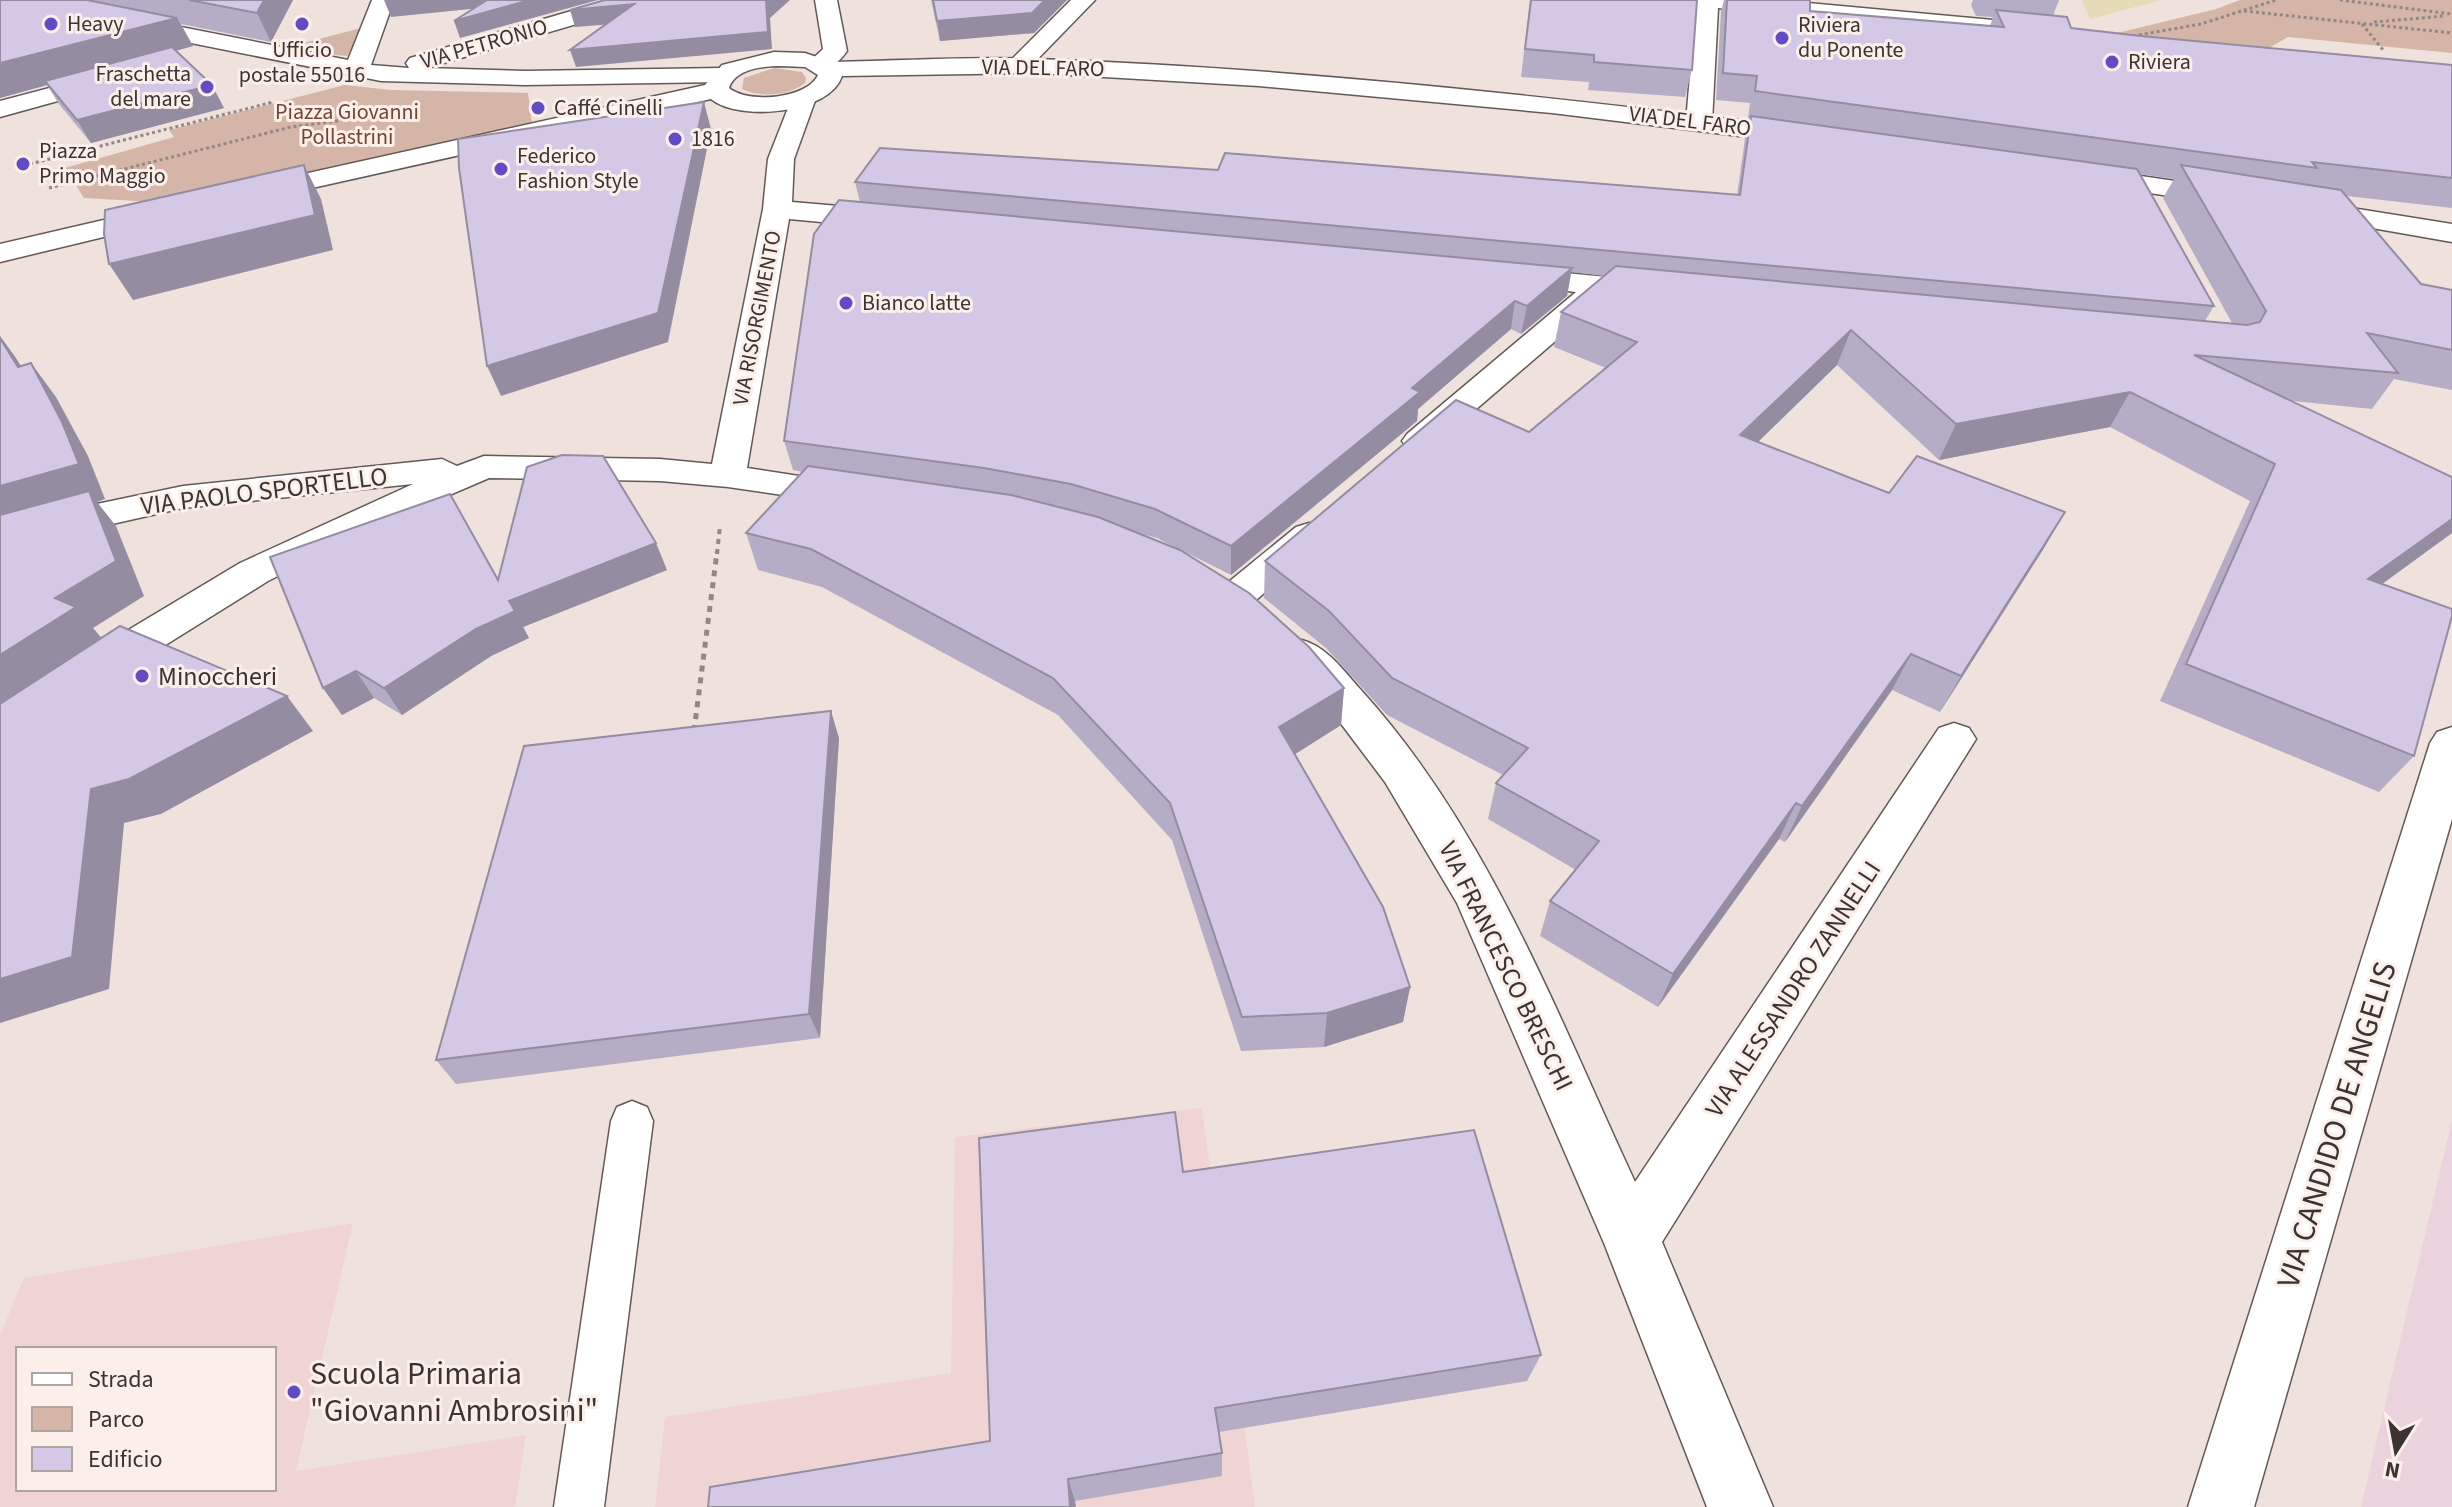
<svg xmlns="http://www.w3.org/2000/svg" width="2452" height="1507" font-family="'Source Sans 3',sans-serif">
	<rect width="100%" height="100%" fill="#efe2dd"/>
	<g fill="#efd4d3" fill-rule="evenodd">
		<path d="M 1202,1108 L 1255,1507 L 655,1507 L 665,1417 L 951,1373 L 955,1137 Z"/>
		<path d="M 353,1223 L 296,1471 L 526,1435 L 515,1507 L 0,1507 L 0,1335 L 24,1278 ZM 274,1349 L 274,1489 L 18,1489 L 18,1349 Z"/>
	</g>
	<path fill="#ebd3de" d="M 2452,1120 L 2452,1507 L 2361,1507 Z"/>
	<g fill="#d5b5a8">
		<path d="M 2240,0 L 2452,0 L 2452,53 L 2288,37 L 2267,49 L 2113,34 L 2216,9 Z"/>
		<path d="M 365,27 L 347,56 L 280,49 Z"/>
		<path d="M 774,68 L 802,72 L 806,78 L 805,83 C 788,96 761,98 742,89 L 744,78 Z"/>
		<path d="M 345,85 L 391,90 L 528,93 L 532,124 L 172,203 L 84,198 L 65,168 L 174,137 L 169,130 Z"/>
	</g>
	<path fill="#e5dbb6" d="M 2082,0 L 2162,0 L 2090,19 Z"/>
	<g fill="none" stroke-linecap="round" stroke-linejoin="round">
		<defs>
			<path id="lane" d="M 632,1101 L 647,1107 L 653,1121 L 604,1507 L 554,1507 L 611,1121 L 617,1107 Z"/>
			<g id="street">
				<path d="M 0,0 L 44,0 L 348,60 L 372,0 L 394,0 L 371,65 L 409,68 L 406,63 L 410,58 L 609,0 L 644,0 L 641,5 L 427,68 L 525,71 L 723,68 L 732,70 L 735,75 L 732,80 L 723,82 L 525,85 L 381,81 L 11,7 Z"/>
				<path d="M 815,0 L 837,0 L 847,51 C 838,64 826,73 811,69 L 807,64 L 823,49 Z"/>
				<path d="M 1071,0 L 1095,0 L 1026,71 L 1010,71 L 1006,66 L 1010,61 Z"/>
				<path d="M 1692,0 L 1775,0 L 2004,21 L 2012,23 L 2015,28 L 2012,33 L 2004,35 L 1718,8 L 1712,122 L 1708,127 L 1690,127 L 1686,122 L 1696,5 Z"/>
				<path d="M 110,72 L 119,74 L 122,79 L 119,84 L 0,117 L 0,101 Z"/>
				<path d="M 804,91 L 813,93 L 816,98 L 794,159 L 792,202 L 886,210 L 896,213 L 900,219 L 896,225 L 886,228 L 789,219 L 747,468 L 864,486 L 869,494 L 864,502 L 851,505 L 728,487 L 660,481 L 489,478 L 373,528 L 268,581 L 135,664 L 15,748 L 0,753 L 0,715 L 105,644 L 240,563 L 413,484 L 183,508 L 99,527 L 0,556 L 0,532 L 92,505 L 183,486 L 442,459 L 457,466 L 484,456 L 660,459 L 712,464 L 763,209 L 768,159 L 792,98 L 795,93 Z"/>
				<path d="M 1509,268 L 1651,281 L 1662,284 L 1666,290 L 1662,296 L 1651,299 L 1609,295 L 1431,448 L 1419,451 L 1407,448 L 1402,441 L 1407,434 L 1576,292 L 1498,283 L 1494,277 L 1498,271 Z"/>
				<path d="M 1309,523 L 1322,527 L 1328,535 L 1322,543 L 1248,607 L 1234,611 L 1220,607 L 1214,598 L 1220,589 L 1296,527 Z"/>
				<path d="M 1302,640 C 1327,647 1344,671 1361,690 C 1488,830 1556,1012 1635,1182 L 1939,728 L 1954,723 L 1969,728 L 1976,739 L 1662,1242 L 1773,1507 L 1707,1507 L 1604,1243 L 1457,903 L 1385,782 L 1339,721 L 1281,654 L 1287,644 Z"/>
				<path d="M 2452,727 L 2452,819 L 2254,1507 L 2188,1507 L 2430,743 L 2437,732 Z"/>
			</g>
			<g id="secondary">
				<path d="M 774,52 L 805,53 L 831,62 C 900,61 969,56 1037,59 C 1294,68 1550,97 1805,128 L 1814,130 L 1818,136 L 1814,142 L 1805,144 L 1552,113 L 1259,86 L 1035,73 L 842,76 C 830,114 739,122 711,99 L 254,201 L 244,199 L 240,193 L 244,187 L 254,185 L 705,85 L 722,65 ZM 781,66 L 805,67 L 818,75 C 807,99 748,104 729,88 C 735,69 763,66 781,66 Z"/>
				<path d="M 2087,168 L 2229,189 L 2239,191 L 2243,197 L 2239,203 L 2229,205 L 2077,182 L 2073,176 L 2077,170 Z"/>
				<path d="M 2308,201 L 2452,224 L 2452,242 L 2298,215 L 2294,209 L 2298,203 Z"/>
				<path d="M 164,206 L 174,208 L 178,214 L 174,220 L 0,262 L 0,244 Z"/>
			</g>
		</defs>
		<use href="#lane" stroke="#645955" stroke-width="3"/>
		<use href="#street" stroke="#645955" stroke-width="3"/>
		<use href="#secondary" stroke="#645955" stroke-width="3"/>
		<g stroke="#918884" stroke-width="3" stroke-dasharray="3 3" stroke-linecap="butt">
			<path d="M 2340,0 L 2452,14"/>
			<path d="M 2244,11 L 2452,33"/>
			<path d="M 2374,22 L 2444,16"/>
			<path d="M 2362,24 L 2384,51"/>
			<path d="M 2133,36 L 2201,24 L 2276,0"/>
			<path d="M 30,164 L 273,102"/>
			<path d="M 49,188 L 291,127 L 353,119"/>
		</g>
		<path stroke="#918884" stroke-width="4" stroke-dasharray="5 5" stroke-linecap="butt" d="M 717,554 L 720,526"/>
		<path stroke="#918884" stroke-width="5" stroke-dasharray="6 6" stroke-linecap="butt" d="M 694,731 L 717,552"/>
		<use href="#lane" fill="#fff" fill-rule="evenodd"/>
		<use href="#street" fill="#fff" fill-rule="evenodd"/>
		<use href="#secondary" fill="#fff" fill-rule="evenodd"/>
	</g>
	<g fill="#b5adc6" fill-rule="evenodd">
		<path d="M 0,0 L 293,0 L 271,42 L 181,24 L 193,46 L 176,51 L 224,108 L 91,143 L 59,104 L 47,85 L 0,98 Z"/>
		<path d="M 931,0 L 1067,0 L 1034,33 L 940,41 Z"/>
		<path d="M 1530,0 L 1697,0 L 1692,70 L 1685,97 L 1588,90 L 1589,82 L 1521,77 Z"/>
		<path d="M 1724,0 L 1810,0 L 1810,11 L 1990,26 L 1993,17 L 1976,16 L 1971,5 L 1973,0 L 2059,0 L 2053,16 L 2071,28 L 2141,36 L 2452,65 L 2452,208 L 2347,196 L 2421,284 L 2452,290 L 2452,390 L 2394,379 L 2372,409 L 2293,401 L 2452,533 L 2382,584 L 2414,756 L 2379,792 L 2160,701 L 2250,501 L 2110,427 L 1939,460 L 1837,365 L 1758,442 L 1889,493 L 2065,512 L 2044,548 L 1940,712 L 1892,690 L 1785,842 L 1779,839 L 1658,1007 L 1540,936 L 1550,901 L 1576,870 L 1488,819 L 1496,783 L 1503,775 L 1387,715 L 1326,648 L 1264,598 L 1265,561 L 1529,432 L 1606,368 L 1554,347 L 1561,312 L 1604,276 L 1571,272 L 1567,296 L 1521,334 L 1511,329 L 1418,409 L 1417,421 L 1231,575 L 1181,550 L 1344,688 L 1341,725 L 1295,754 L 1410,987 L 1403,1022 L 1324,1047 L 1241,1051 L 1172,840 L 1058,715 L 822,587 L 758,570 L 746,533 L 803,472 L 793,470 L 784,441 L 860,202 L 855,182 L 1218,170 L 1737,195 L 1745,139 L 1751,118 L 1748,118 L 1750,103 L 1716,100 L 1721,11 ZM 2140,174 L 2174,179 L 2163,198 L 2232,323 L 2205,321 L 2214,306 ZM 1135,532 L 1157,538 L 1180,550 Z"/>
		<path d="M 667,570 L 523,627 L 529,638 L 491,656 L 402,715 L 374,698 L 342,715 L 323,688 L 498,580 Z"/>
		<path d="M 839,738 L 820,1038 L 456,1084 L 436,1060 Z"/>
		<path d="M 1183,1172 L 1541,1355 L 1527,1381 L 1219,1432 L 1222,1453 L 1222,1476 L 1075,1501 L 990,1441 Z"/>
	</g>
	<g fill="#948da1">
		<path d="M 264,0 L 293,0 L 271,42 L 257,13 Z"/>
		<path d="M 384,0 L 598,0 L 460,38 L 454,21 L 511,5 L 391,17 Z"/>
		<path d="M 768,0 L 790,0 L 770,18 L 772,49 L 576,67 L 570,50 Z"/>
		<path d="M 1045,0 L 1067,0 L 1034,33 L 940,41 L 937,21 Z"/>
		<path d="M 634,4 L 639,22 L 575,27 L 570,10 Z"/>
		<path d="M 177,18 L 193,46 L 48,85 L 45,81 L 47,85 L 0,98 L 0,63 Z"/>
		<path d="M 212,85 L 224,108 L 91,143 L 77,120 Z"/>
		<path d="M 704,102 L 711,129 L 668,342 L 501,396 L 487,366 Z"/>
		<path d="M 304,165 L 321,199 L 333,250 L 133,300 L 109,264 Z"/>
		<path d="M 1572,268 L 1567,296 L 1521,334 L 1527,306 Z"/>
		<path d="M 1515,301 L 1511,329 L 1418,409 L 1417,421 L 1231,575 L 1231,546 L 1412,388 Z"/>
		<path d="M 1851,330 L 1837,365 L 1728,471 L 1740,435 Z"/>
		<path d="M 0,336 L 16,358 L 43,401 L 18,367 L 0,338 Z"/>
		<path d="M 31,363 L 56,397 L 88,456 L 105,499 L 97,502 L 116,526 L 144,596 L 93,628 L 105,642 L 0,711 L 0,486 Z"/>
		<path d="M 2130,392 L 2110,427 L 1939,460 L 1956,424 Z"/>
		<path d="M 2065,512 L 2044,548 L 1940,712 L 1961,676 Z"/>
		<path d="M 2452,519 L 2452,533 L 2338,616 L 2368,579 Z"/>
		<path d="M 656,543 L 667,570 L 523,627 L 529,638 L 491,656 L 402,715 L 384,688 L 509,601 Z"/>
		<path d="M 1911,654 L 1892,690 L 1785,842 L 1802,806 Z"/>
		<path d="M 356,671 L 374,698 L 342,715 L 323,688 Z"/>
		<path d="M 1344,688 L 1341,725 L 1278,765 L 1279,727 Z"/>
		<path d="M 287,696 L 313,731 L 161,814 L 124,823 L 109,989 L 0,1023 L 0,979 L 91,789 Z"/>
		<path d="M 831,711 L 839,738 L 820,1038 L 809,1014 Z"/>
		<path d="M 1796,803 L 1779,839 L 1658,1007 L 1673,974 Z"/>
		<path d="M 1410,987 L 1403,1022 L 1324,1047 L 1327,1013 Z"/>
		<path d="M 1068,1479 L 1075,1501 L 1076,1507 L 1070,1507 Z"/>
	</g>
	<g fill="#d3c9e6" stroke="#948da1" stroke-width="2">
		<path d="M 0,0 L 87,0 L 177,18 L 0,63 Z"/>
		<path d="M 189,0 L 264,0 L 257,13 Z"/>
		<path d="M 487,0 L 530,0 L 454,21 Z"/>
		<path d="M 605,0 L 768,0 L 766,1 L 768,32 L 570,50 L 634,4 L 570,10 Z"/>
		<path d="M 933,0 L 1045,0 L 1032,13 L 937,21 Z"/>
		<path d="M 1531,0 L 1697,0 L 1692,70 L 1594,62 L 1594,55 L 1525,49 Z"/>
		<path d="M 1727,0 L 1810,0 L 1810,11 L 2004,27 L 1996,10 L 2067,17 L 2071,28 L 2141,36 L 2452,65 L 2452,178 L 2312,162 L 2317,168 L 1755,91 L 1757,76 L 1723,73 Z"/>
		<path d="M 172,47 L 212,85 L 77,120 L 45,81 Z"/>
		<path d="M 704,102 L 658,313 L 487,366 L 459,168 L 458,139 Z"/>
		<path d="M 1751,116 L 2137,169 L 2214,306 L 855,182 L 880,148 L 1218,170 L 1225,153 L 1740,195 Z"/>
		<path d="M 304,165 L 315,215 L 109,264 L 104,234 L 105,210 Z"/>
		<path d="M 2181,165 L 2341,190 L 2421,284 L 2452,290 L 2452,350 L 2367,333 L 2398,373 L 2194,355 L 2452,477 L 2452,519 L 2368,579 L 2452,609 L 2452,616 L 2414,756 L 2186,664 L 2275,464 L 2130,392 L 1956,424 L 1851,330 L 1740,435 L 1889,493 L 1917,456 L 2065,512 L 1961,676 L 1911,654 L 1802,806 L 1796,803 L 1673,974 L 1550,901 L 1599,841 L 1496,783 L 1528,748 L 1392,678 L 1329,611 L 1265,561 L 1456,400 L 1529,432 L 1637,342 L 1561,312 L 1616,266 L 2247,325 L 2260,322 L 2266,311 Z"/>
		<path d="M 839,200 L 1572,268 L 1527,306 L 1515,301 L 1412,388 L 1420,392 L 1231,546 L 1155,509 L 1071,484 L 984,468 L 784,441 L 814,234 Z"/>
		<path d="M 0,338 L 18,367 L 31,363 L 62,422 L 79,464 L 0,486 Z"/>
		<path d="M 562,455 L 603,456 L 656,543 L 509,601 L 515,611 L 476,629 L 384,688 L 356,671 L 323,688 L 270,557 L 450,494 L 498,580 L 527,467 Z"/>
		<path d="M 808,466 L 1011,495 L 1098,517 L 1180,550 L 1249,593 L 1309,647 L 1344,688 L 1279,727 L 1383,907 L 1410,987 L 1327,1013 L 1242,1017 L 1170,803 L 1053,678 L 811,549 L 746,533 Z"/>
		<path d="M 89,491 L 116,561 L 55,598 L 76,607 L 0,655 L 0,515 Z"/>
		<path d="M 120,626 L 287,696 L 129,779 L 91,789 L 72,957 L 0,979 L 0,704 Z"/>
		<path d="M 831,711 L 809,1014 L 436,1060 L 524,746 Z"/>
		<path d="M 1175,1112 L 1183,1172 L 1474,1130 L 1541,1355 L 1215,1408 L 1222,1453 L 1068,1479 L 1070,1507 L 708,1507 L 710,1487 L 990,1441 L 979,1138 Z"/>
	</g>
	<g fill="#604dc5" stroke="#fcefea" stroke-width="3">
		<circle cx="51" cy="24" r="8"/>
		<circle cx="302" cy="24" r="8"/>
		<circle cx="1782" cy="38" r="8"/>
		<circle cx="2112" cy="62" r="8"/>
		<circle cx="207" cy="87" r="8"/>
		<circle cx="538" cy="108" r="8"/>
		<circle cx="675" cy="139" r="8"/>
		<circle cx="23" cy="164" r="8"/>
		<circle cx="501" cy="169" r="8"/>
		<circle cx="846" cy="303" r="8"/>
		<circle cx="142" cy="676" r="8"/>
		<circle cx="294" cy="1392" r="8"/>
	</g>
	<g text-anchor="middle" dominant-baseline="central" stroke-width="6" stroke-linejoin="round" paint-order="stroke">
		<g font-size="22" fill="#3a3533" stroke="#fcefea" text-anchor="start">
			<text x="67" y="24">Heavy</text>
			<text x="1798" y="25">Riviera<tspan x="1798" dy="25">du Ponente</tspan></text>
			<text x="302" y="50" text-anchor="middle">Ufficio<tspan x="302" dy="25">postale 55016</tspan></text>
			<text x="2128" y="62">Riviera</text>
			<text x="191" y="74" text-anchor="end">Fraschetta<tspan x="191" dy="25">del mare</tspan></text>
			<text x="554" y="108">Caffé Cinelli</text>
			<text x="691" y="139">1816</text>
			<text x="39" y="151">Piazza<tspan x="39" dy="25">Primo Maggio</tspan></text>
			<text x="517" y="156">Federico<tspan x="517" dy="25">Fashion Style</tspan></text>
			<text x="862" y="303">Bianco latte</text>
		</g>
		<g font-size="22" fill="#3a3533" stroke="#fcefea">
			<text transform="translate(484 44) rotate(-16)">VIA PETRONIO</text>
			<text transform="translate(1043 68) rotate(1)">VIA DEL FARO</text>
			<text transform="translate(1690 121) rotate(7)">VIA DEL FARO</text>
			<text transform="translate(757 318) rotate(-79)">VIA RISORGIMENTO</text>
		</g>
		<g font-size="22" fill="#734431" stroke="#fcefea">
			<text x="347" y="112">Piazza Giovanni<tspan x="347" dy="25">Pollastrini</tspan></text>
		</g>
		<g font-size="26" fill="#3a3533" stroke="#fcefea">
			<text transform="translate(264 491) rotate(-7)">VIA PAOLO SPORTELLO</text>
			<text transform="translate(1506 966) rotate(64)">VIA FRANCESCO BRESCHI</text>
			<text transform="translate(1793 989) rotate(-57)">VIA ALESSANDRO ZANNELLI</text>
		</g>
		<g font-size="26" fill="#3a3533" stroke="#fcefea" text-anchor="start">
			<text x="158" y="676">Minoccheri</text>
		</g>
		<g font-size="32" fill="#3a3533" stroke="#fcefea">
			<text transform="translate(2337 1125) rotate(-73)">VIA CANDIDO DE ANGELIS</text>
		</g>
		<g font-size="32" fill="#3a3533" stroke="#fcefea" text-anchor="start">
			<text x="310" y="1374">Scuola Primaria<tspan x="310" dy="37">"Giovanni Ambrosini"</tspan></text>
		</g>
	</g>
	<rect x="16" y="1347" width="260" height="144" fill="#fcefea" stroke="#aea5a1" stroke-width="2"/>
	<rect x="32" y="1373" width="40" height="12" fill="#ffffff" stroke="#aea5a1" stroke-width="2"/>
	<text x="88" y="1387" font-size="24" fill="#3a3533">Strada</text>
	<rect x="32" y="1407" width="40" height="24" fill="#d5b5a8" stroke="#aea5a1" stroke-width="2"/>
	<text x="88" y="1427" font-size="24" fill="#3a3533">Parco</text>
	<rect x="32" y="1447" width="40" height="24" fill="#d3c9e6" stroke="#aea5a1" stroke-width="2"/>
	<text x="88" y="1467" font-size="24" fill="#3a3533">Edificio</text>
	<g transform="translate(2396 1451) rotate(191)" stroke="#fcefea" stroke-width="6" paint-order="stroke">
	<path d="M0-6L14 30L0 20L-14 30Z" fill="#3a3533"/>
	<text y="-12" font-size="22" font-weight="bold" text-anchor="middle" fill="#3a3533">N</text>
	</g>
</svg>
